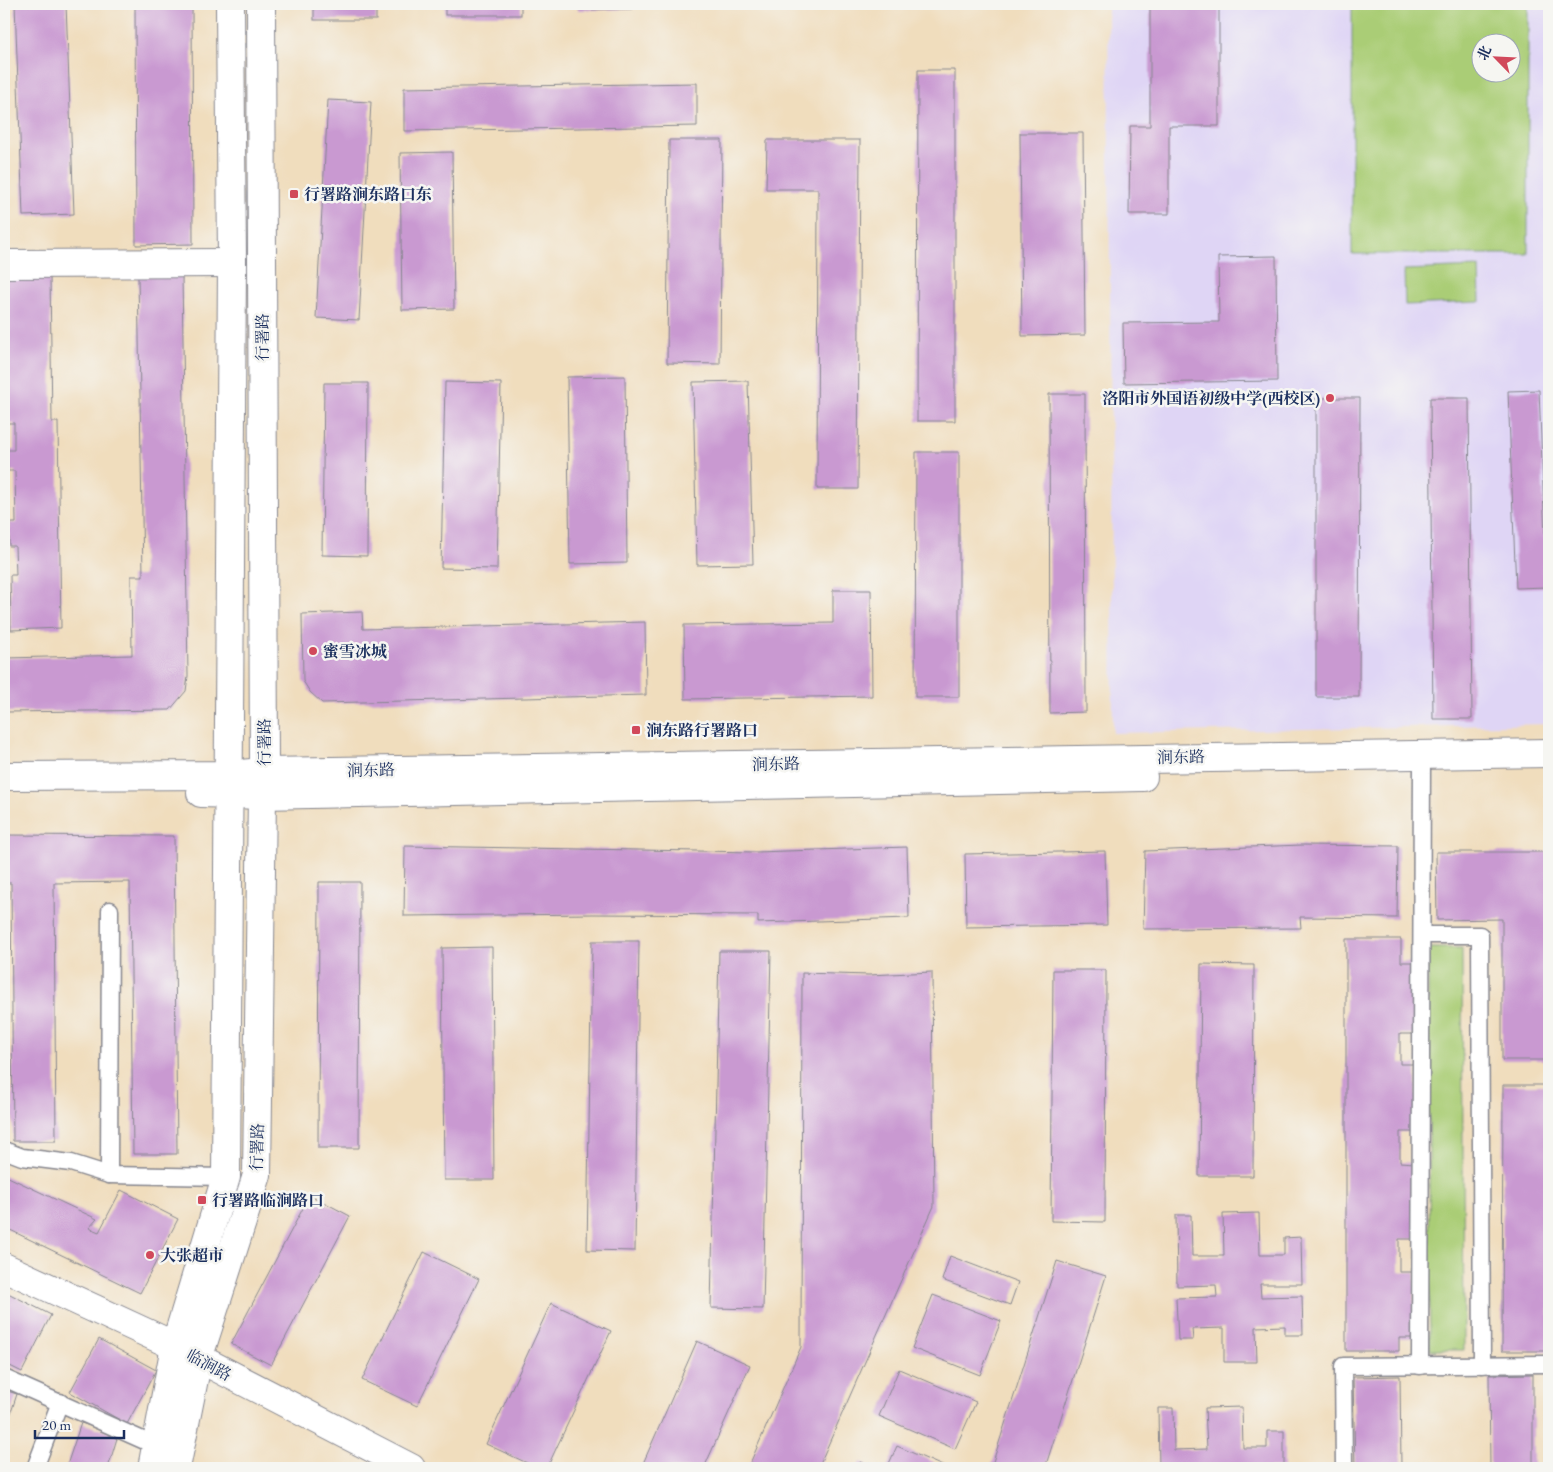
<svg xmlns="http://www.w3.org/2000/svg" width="1553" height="1472" font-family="'EB Garamond','Noto Serif SC',serif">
	<rect width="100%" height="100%" fill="#f6f6f2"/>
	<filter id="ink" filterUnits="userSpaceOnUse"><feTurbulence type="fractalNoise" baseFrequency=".02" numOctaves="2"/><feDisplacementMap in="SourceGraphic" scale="10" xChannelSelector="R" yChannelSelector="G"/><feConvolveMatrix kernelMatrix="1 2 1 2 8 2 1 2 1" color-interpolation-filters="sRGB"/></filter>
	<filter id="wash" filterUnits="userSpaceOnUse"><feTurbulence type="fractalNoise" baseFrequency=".0096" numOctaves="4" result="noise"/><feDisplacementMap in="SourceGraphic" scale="20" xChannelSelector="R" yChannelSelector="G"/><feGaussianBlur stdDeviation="1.12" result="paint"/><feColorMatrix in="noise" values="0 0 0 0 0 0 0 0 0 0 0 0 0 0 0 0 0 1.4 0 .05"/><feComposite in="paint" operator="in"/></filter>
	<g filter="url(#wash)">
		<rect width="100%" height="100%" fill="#f0ddbd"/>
		<path fill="#dfd5f5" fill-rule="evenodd" d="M 1108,4 L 1549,4 L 1549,724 L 1113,733 ZM 1480,42 L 1510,42 L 1510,72 L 1480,72 Z"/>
		<g fill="#aacd76" stroke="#627e6a" fill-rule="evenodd">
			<path d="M 1352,4 L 1528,4 L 1528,254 L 1352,254 ZM 1480,42 L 1510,42 L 1510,72 L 1480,72 Z"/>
			<path d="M 1479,267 L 1480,302 L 1405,305 L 1404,270 Z"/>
			<path d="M 1428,948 L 1462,948 L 1464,1350 L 1430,1350 Z"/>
		</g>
		<g id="blocks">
			<g fill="#c999d1">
				<path d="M 15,4 L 66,4 L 74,214 L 23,216 Z"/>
				<path d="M 135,4 L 192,4 L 193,244 L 136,245 Z"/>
				<rect x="314" y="4" width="62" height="16"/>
				<rect x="445" y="4" width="76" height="11"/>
				<path d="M 578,4 L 631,4 L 632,9 L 578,10 Z"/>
				<path d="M 1150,4 L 1219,4 L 1219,126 L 1169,126 L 1169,214 L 1129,214 L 1130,126 L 1150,126 Z"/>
				<path d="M 918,70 L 955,70 L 955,421 L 917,421 Z"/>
				<path d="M 697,83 L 697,126 L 404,131 L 404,88 Z"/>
				<path d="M 328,100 L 371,102 L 359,320 L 316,318 Z"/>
				<path d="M 1020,133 L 1083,133 L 1085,335 L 1022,336 Z"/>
				<path d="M 669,140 L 722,140 L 720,364 L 667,363 Z"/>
				<path d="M 767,140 L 860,140 L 858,489 L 817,489 L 818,189 L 766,189 Z"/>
				<path d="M 452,152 L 454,309 L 402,310 L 400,153 Z"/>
				<path d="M 1276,256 L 1277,381 L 1124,383 L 1123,323 L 1219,322 L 1218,257 Z"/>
				<path d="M 182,275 L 188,676 L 186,691 L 170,710 L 6,712 L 5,658 L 132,655 L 131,576 L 143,576 L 138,276 Z"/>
				<path d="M 50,276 L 52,422 L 58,422 L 61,628 L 11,630 L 10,575 L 16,575 L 15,546 L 9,546 L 9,523 L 16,523 L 15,471 L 8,471 L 7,450 L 14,450 L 14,423 L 4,423 L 4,377 L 5,377 L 4,277 Z"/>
				<path d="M 625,376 L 627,563 L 570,564 L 567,377 Z"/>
				<path d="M 748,381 L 753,564 L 697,565 L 693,382 Z"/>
				<path d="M 445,382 L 501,383 L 497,569 L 441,568 Z"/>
				<path d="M 324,383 L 368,383 L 367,556 L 322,555 Z"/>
				<path d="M 1539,390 L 1547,587 L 1516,588 L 1508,391 Z"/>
				<path d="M 1049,394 L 1085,394 L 1086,712 L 1050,713 Z"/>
				<path d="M 1316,398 L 1360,398 L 1359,697 L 1316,697 Z"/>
				<path d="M 1430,398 L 1469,398 L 1472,719 L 1433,719 Z"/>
				<path d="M 916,452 L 959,452 L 959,697 L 915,697 Z"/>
				<path d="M 833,590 L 871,590 L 872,696 L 685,699 L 684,625 L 833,623 Z"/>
				<path d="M 362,612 L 363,629 L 645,622 L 646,695 L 322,703 L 310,692 L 303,681 L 302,614 Z"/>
				<path d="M 4,835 L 174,836 L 177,1154 L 133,1154 L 130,882 L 54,883 L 56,1141 L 13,1141 L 11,883 L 4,883 Z"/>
				<path d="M 1302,845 L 1398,846 L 1397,918 L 1300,917 L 1301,928 L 1143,929 L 1145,851 Z"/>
				<path d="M 405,846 L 756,852 L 907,847 L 909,918 L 758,923 L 758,915 L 593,914 L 404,916 Z"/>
				<path d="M 1105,851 L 1107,925 L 966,927 L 965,854 Z"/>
				<path d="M 1436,852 L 1549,852 L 1549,1060 L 1502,1060 L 1502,919 L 1437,920 Z"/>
				<path d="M 319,882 L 360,882 L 359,1148 L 318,1148 Z"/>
				<path d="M 1346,939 L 1401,939 L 1401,962 L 1416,962 L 1416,1034 L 1400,1034 L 1400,1064 L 1416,1064 L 1416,1132 L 1400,1132 L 1400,1162 L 1415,1163 L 1415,1239 L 1399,1239 L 1399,1272 L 1415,1272 L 1414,1338 L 1399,1338 L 1399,1351 L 1346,1351 Z"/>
				<path d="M 592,941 L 639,941 L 635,1251 L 587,1250 Z"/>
				<path d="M 492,947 L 494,1180 L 444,1180 L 442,948 Z"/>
				<path d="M 719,951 L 771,951 L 763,1309 L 711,1308 Z"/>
				<path d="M 1201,964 L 1254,965 L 1253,1176 L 1199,1176 Z"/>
				<path d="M 1053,970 L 1106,970 L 1105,1222 L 1051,1221 Z"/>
				<path d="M 932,972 L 934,1206 L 818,1468 L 748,1468 L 801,1347 L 802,973 L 869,975 Z"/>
				<path d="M 1503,1085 L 1549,1085 L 1549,1351 L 1502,1351 Z"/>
				<path d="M 4,1175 L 97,1219 L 89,1228 L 99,1232 L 121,1190 L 178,1219 L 140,1293 L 4,1227 Z"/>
				<path d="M 310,1195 L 350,1216 L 271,1365 L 231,1344 Z"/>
				<path d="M 1259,1213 L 1260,1255 L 1284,1255 L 1284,1238 L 1301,1237 L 1302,1284 L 1260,1284 L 1261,1297 L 1302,1296 L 1303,1335 L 1285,1335 L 1285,1326 L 1256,1327 L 1257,1362 L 1224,1362 L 1224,1328 L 1192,1329 L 1193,1340 L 1178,1340 L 1176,1298 L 1217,1297 L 1216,1285 L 1177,1286 L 1176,1215 L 1191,1215 L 1192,1256 L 1224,1256 L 1223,1214 Z"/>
				<path d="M 424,1252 L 479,1279 L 417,1406 L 362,1380 Z"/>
				<path d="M 950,1256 L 1018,1282 L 1010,1305 L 942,1280 Z"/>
				<path d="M 1057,1261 L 1106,1276 L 1045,1468 L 991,1468 Z"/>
				<path d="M 4,1291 L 51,1315 L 22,1372 L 4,1363 Z"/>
				<path d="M 933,1295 L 1001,1321 L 980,1375 L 912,1348 Z"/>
				<path d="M 551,1303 L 611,1331 L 547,1468 L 538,1468 L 486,1444 Z"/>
				<path d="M 99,1339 L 156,1370 L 127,1424 L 70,1392 Z"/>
				<path d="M 697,1341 L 750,1365 L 704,1468 L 641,1468 Z"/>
				<path d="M 899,1369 L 976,1402 L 955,1449 L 879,1416 Z"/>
				<path d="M 1533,1374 L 1533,1468 L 1490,1468 L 1489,1375 Z"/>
				<path d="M 1400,1376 L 1401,1468 L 1355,1468 L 1353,1377 Z"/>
				<path d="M 4,1390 L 17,1394 L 4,1434 Z"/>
				<path d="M 1242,1407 L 1243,1448 L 1267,1448 L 1267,1431 L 1284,1431 L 1284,1468 L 1159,1468 L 1158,1408 L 1173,1408 L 1174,1450 L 1207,1449 L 1205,1408 Z"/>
				<path d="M 81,1423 L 118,1435 L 108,1468 L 66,1468 Z"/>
				<path d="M 897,1446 L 947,1468 L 887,1468 Z"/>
				<path d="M 860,1462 L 874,1468 L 858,1468 Z"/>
			</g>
		</g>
	</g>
	<g filter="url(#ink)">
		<use href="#blocks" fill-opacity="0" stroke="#86868e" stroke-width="1"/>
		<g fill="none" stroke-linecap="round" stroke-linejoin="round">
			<defs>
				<g id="service">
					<path d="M 1422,935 L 1480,935 L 1482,1365"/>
					<path d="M 4,1150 L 22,1157 L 71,1163 L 109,1175 L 226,1177"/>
					<path d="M 109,1175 L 110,910"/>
					<path d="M 1420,1366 L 1422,754"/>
					<path d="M 4,1378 L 156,1446"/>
					<path d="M 35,1468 L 60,1402"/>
					<path d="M 1344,1468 L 1343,1366 L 1549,1364"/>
				</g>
				<g id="minor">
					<path d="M 4,264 L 232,263"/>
					<path d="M 4,1267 L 175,1346 L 411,1468"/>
					<path d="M 152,1468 L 175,1346 L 226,1177 L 232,263 L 230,4"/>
					<path d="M 176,1468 L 198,1359 L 257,1175 L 262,795 L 264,772 L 261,4"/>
				</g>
				<g id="tertiary">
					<path d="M 4,776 L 229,775 L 264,772 L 1549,753"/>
					<path d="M 201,793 L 262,795 L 1143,777"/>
				</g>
			</defs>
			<use href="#service" stroke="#86868e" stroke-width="19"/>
			<use href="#minor" stroke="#86868e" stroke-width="30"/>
			<use href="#tertiary" stroke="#86868e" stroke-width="30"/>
			<use href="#service" stroke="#fff" stroke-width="16"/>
			<use href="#minor" stroke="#fff" stroke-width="28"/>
			<use href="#tertiary" stroke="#fff" stroke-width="28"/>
		</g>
	</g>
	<g fill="#d1495b" stroke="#f6f6f2" stroke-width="2">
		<rect x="289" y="189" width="10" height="10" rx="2.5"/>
		<circle cx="1330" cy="398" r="5"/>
		<circle cx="313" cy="651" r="5"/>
		<rect x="631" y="725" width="10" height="10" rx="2.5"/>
		<rect x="197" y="1195" width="10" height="10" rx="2.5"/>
		<circle cx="150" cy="1255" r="5"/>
	</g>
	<g text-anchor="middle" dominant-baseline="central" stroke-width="5" stroke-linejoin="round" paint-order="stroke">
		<g font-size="16" font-weight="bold" fill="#1b2f5e" stroke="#f6f6f2" text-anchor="start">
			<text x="304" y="194">行署路涧东路口东</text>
			<text x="1320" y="398" text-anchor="end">洛阳市外国语初级中学(西校区)</text>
			<text x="323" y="651">蜜雪冰城</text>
			<text x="646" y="730">涧东路行署路口</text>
			<text x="212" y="1200">行署路临涧路口</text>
			<text x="160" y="1255">大张超市</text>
		</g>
		<g font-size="16" fill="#1b2f5e" stroke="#f6f6f2">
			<text transform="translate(262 337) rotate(-90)">行署路</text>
			<text transform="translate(264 742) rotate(-90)">行署路</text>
			<text transform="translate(1181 757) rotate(-1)">涧东路</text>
			<text transform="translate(776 764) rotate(-1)">涧东路</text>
			<text transform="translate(371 770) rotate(-1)">涧东路</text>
			<text transform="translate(257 1147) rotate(-88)">行署路</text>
			<text transform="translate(209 1365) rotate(28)">临涧路</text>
		</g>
	</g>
	<rect width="1553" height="1472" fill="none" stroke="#f6f6f2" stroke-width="20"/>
	<g transform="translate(1496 58) rotate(294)"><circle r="24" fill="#f6f6f2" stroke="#9ea6b7"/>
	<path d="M0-4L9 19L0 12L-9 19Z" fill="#d1495b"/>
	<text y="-8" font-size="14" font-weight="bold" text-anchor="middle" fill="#1b2f5e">北</text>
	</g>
	<path d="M35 1430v8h89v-8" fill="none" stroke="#1b2f5e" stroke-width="2.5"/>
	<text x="42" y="1430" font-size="15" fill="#1b2f5e" stroke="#f6f6f2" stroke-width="4" paint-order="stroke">20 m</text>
</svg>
